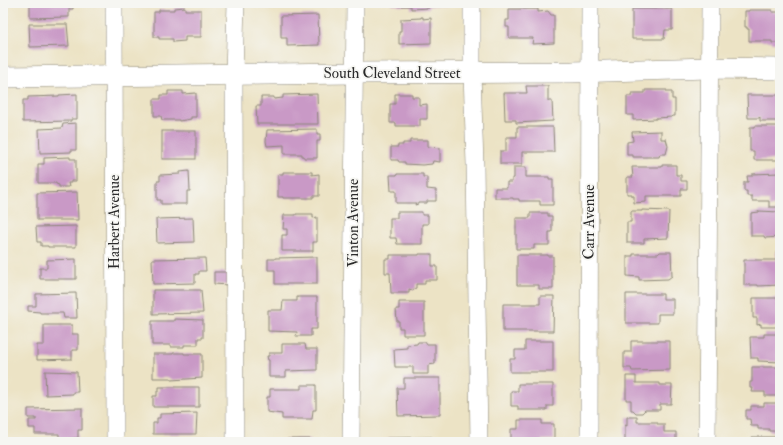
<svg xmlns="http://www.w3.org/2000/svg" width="783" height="445" font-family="'IM FELL Double Pica',serif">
	<rect width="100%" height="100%" fill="#f6f6f2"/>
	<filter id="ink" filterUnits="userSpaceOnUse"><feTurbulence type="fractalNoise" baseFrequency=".025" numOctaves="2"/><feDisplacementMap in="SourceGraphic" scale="8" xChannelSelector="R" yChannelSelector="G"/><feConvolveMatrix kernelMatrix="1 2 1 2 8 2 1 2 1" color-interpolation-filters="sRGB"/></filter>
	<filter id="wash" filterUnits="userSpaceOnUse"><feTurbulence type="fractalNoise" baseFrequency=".012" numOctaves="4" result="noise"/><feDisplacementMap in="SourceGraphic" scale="16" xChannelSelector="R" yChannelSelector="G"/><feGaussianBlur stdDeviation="0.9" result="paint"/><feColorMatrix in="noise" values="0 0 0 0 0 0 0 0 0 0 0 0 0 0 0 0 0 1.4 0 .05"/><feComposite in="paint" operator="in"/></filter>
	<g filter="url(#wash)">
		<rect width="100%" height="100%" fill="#ece3c5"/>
		<g id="blocks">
			<g fill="#c999c6">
				<path d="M 30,3 L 73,3 L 73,9 L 69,9 L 69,17 L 67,17 L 30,18 Z"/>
				<path d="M 392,3 L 450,3 L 450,6 L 429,6 L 429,8 L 411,9 L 411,6 L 398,6 L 398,5 L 392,5 Z"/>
				<path d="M 631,3 L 640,3 L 635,6 Z"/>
				<path d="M 185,7 L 185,10 L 201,10 L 201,37 L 185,37 L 185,41 L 173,42 L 173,39 L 159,39 L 159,37 L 154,37 L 154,12 L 159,12 L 159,10 L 174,10 L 174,8 Z"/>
				<path d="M 509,9 L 538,9 L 538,12 L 548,11 L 551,15 L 554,15 L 554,43 L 532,44 L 533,38 L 509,38 L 509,27 L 506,27 L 506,20 L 509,20 Z"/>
				<path d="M 632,9 L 672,9 L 672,30 L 665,30 L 664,39 L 632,39 Z"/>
				<path d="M 749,10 L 772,10 L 772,12 L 780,12 L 780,43 L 772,43 L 772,41 L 749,41 L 749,29 L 747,29 L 747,27 L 745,27 L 745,11 L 749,11 Z"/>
				<path d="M 318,15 L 319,45 L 287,46 L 287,38 L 281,38 L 281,16 Z"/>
				<path d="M 421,17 L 423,17 L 423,19 L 431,18 L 431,43 L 399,44 L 399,31 L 401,31 L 401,19 L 421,18 Z"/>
				<path d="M 29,24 L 67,24 L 69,46 L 30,47 Z"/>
				<path d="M 526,86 L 548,86 L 548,101 L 552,101 L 553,121 L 516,123 L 516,120 L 505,120 L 504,93 L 527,93 Z"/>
				<path d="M 645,90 L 667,90 L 667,92 L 672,92 L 672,99 L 675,99 L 675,116 L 673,116 L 672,117 L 656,118 L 656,119 L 633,120 L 633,115 L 627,115 L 627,96 L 632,96 L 632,93 L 645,93 Z"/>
				<path d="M 168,91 L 183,91 L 183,94 L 196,93 L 196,117 L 191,117 L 191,119 L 179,121 L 179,120 L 162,120 L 161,116 L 154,116 L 154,99 L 161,99 L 161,95 L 168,95 Z"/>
				<path d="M 77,94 L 77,119 L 71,119 L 71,121 L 23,122 L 23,100 L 28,100 L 28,97 L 59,96 L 59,95 Z"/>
				<path d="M 317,94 L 318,124 L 257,124 L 256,106 L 261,106 L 261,97 L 274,97 L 274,99 L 283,98 L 283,95 Z"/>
				<path d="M 395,94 L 412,94 L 412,97 L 419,97 L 419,105 L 427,104 L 427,119 L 420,119 L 420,126 L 396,126 L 396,123 L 390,123 L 390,104 L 395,104 Z"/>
				<path d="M 747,95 L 780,95 L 780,119 L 777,119 L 777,121 L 760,121 L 760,117 L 759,118 L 748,118 Z"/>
				<path d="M 76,123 L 76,150 L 71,150 L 71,152 L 40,153 L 39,129 L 62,128 L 63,124 Z"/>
				<path d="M 755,126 L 780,126 L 780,160 L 754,160 L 754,151 L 750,151 L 750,127 L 755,127 Z"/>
				<path d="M 517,127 L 553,127 L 554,152 L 522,152 L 522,164 L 500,164 L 500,151 L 506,151 L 506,137 L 517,137 Z"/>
				<path d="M 317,129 L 317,134 L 320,134 L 320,141 L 317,141 L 317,158 L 304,158 L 304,156 L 302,156 L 302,154 L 284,154 L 284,145 L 267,146 L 266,141 L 267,130 Z"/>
				<rect x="162" y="131" width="34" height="28"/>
				<path d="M 661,131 L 661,139 L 666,139 L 668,146 L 666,154 L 660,154 L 659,157 L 633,157 L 633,155 L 627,155 L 627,142 L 633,141 L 632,132 Z"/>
				<path d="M 410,140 L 428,140 L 428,147 L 440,148 L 440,162 L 433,161 L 432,164 L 422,165 L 405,164 L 405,162 L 399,162 L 398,160 L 391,160 L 391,147 L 398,147 L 398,145 L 403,145 L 403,143 L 410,143 Z"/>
				<path d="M 70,157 L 70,159 L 76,159 L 76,181 L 71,181 L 71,183 L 68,183 L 69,187 L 59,187 L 59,185 L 56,184 L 56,183 L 38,183 L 38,164 L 44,164 L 44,158 Z"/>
				<path d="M 662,165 L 676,165 L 676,175 L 681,175 L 681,181 L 687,181 L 687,189 L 681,189 L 681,196 L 646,196 L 646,202 L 634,203 L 634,196 L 632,196 L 632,194 L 627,194 L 627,177 L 633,177 L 632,167 L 662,167 Z"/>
				<path d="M 514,167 L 526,167 L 526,177 L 549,177 L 549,179 L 553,179 L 553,205 L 540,205 L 540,201 L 519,201 L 519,199 L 513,199 L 513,198 L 495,198 L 495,188 L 507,188 L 507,182 L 512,182 L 512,178 L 514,178 Z"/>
				<path d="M 189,171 L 190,191 L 187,191 L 187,204 L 161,204 L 161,200 L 157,200 L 157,181 L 160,181 L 160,175 L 180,174 L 180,172 Z"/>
				<path d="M 283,172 L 312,172 L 312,175 L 319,174 L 319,196 L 313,196 L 313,198 L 283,198 L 283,197 L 278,197 L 278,174 L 283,174 Z"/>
				<path d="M 780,173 L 780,207 L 769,207 L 769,201 L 752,201 L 752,196 L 747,196 L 747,191 L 744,191 L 744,182 L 748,182 L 747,176 L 752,176 L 752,174 Z"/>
				<path d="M 397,174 L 423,174 L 423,177 L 427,177 L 427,189 L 436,190 L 436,201 L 427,201 L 427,203 L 418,203 L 418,204 L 415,205 L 416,203 L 396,203 L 396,191 L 391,191 L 390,175 L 397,175 Z"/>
				<path d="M 77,192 L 78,220 L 37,220 L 37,193 Z"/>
				<path d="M 642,210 L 669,211 L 668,238 L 644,239 L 644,243 L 627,243 L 627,222 L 631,222 L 631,211 L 642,211 Z"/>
				<path d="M 759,211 L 780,212 L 780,237 L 765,238 L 764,236 L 751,236 L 751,213 L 759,212 Z"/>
				<path d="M 397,212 L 422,212 L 422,215 L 428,215 L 428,224 L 422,224 L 422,244 L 397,244 L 396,238 L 390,238 L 390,218 L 397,218 Z"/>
				<path d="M 530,213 L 548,213 L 548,216 L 552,216 L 552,232 L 549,232 L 549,245 L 534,245 L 534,249 L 516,249 L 516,218 L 530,218 Z"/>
				<path d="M 296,214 L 313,214 L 313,218 L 317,217 L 317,242 L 313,242 L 313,251 L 282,251 L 282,235 L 287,235 L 287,229 L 283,229 L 284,215 L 296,215 Z"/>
				<path d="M 193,218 L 194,242 L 157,243 L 156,219 Z"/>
				<path d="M 76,226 L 76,247 L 48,247 L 48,246 L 41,246 L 41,242 L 37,242 L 36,227 Z"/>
				<path d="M 660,252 L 671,252 L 672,276 L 668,279 L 639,280 L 639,277 L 627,276 L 627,256 L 633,256 L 633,254 L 658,254 Z"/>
				<path d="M 776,252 L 780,252 L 780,285 L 758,286 L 758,285 L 744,285 L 744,260 L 777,260 Z"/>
				<path d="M 419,254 L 432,254 L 432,266 L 437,266 L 437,280 L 425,280 L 425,284 L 416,284 L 416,288 L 412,290 L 409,289 L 409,293 L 391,293 L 390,273 L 385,273 L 385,259 L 390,259 L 390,255 L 419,255 Z"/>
				<path d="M 517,255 L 548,255 L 548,256 L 553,256 L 553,289 L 539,289 L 539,285 L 517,285 Z"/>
				<path d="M 317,257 L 317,284 L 275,284 L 275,270 L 268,270 L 268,259 L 275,259 L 275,258 Z"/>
				<path d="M 205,258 L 206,271 L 199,271 L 199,274 L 195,274 L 195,283 L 153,284 L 152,259 Z"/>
				<path d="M 76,259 L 76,279 L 40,279 L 40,268 L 47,268 L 47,260 Z"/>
				<path d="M 214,272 L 228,272 L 228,285 L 214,284 Z"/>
				<path d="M 153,290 L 201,290 L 203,313 L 153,314 Z"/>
				<path d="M 76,293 L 77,318 L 64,318 L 63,313 L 40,313 L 40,312 L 28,311 L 28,306 L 36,306 L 36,294 Z"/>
				<path d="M 626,294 L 663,294 L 663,299 L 673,299 L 673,314 L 658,314 L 658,323 L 626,323 Z"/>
				<path d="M 540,296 L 554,296 L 553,331 L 503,331 L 503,304 L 540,304 Z"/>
				<path d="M 297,297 L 317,297 L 317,329 L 311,329 L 311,336 L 296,336 L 297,332 L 268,331 L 268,310 L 282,310 L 283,301 L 297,301 Z"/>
				<path d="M 753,298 L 780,298 L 780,327 L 761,327 L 761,324 L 757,325 L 757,318 L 753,318 Z"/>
				<path d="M 399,302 L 424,302 L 424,335 L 403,335 L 403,328 L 399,328 L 399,321 L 397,321 L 396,309 L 399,309 Z"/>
				<path d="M 174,319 L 203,320 L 203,338 L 198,338 L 198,345 L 184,345 L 184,347 L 171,347 L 171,345 L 152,345 L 152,321 L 174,321 Z"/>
				<path d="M 44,325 L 72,325 L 72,334 L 78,334 L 78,350 L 72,350 L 72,359 L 37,360 L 37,345 L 44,345 Z"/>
				<path d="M 764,334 L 778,334 L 778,337 L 780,337 L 780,362 L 758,361 L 758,358 L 751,358 L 750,337 L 764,337 Z"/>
				<path d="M 525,341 L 553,341 L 553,372 L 510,372 L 510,359 L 515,359 L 515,350 L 525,350 Z"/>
				<path d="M 631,341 L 670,341 L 670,370 L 632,371 L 631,368 L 624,368 L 624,352 L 631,352 Z"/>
				<path d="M 418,342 L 426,342 L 426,344 L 435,344 L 435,364 L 428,365 L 428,374 L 413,374 L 413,367 L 395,367 L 394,349 L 407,348 L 407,345 L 417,344 Z"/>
				<path d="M 282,344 L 305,344 L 306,349 L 317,349 L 317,370 L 286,371 L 286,377 L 269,377 L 269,360 L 268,360 L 267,356 L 269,356 L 269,353 L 282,353 Z"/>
				<path d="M 173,353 L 184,353 L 184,354 L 202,354 L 202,378 L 171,380 L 171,378 L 153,378 L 153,354 L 173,354 Z"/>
				<path d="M 752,367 L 780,367 L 780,392 L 778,392 L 778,396 L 765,396 L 765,392 L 752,392 L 753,388 L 750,388 L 750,382 L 752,382 Z"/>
				<path d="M 45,371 L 77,372 L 78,392 L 73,392 L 73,394 L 46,395 Z"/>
				<path d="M 626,376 L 636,376 L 636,383 L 660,383 L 660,385 L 672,385 L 671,404 L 660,404 L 660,410 L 645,410 L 642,413 L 636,413 L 633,410 L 631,410 L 631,400 L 626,400 Z"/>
				<path d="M 404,378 L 440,378 L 440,415 L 398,416 L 397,388 L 404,388 Z"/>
				<path d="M 518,384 L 553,384 L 553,406 L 547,406 L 547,410 L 518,410 L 518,406 L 511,406 L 511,391 L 518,391 Z"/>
				<path d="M 301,385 L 316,385 L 316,410 L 313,410 L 312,419 L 282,419 L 282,414 L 267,412 L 267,397 L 270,397 L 270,389 L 301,389 Z"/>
				<path d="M 159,387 L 199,387 L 199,407 L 153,407 L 153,396 L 157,396 L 157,391 L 159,391 Z"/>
				<path d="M 764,403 L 777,403 L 777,405 L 780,405 L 780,431 L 769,431 L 769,429 L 758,429 L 758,426 L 751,426 L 750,419 L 746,419 L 746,410 L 751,410 L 751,406 L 764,406 Z"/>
				<path d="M 82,408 L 82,430 L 78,430 L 78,438 L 59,439 L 59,434 L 35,434 L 35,428 L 29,428 L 29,420 L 36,420 L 36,418 L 28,418 L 28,409 Z"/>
				<path d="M 197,413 L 196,434 L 153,434 L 153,423 L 157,423 L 157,418 L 160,418 L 160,414 Z"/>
				<path d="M 627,417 L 637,417 L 637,422 L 657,422 L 657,424 L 664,424 L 664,432 L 676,432 L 676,442 L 625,442 L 625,425 L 627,426 Z"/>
				<path d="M 518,420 L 542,420 L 542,424 L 554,424 L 554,440 L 542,440 L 542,442 L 511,442 L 511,429 L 518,429 Z"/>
				<path d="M 432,437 L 432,442 L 387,442 L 387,438 Z"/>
				<path d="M 752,437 L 780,437 L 780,442 L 753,442 Z"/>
				<path d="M 287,439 L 311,439 L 310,442 L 277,442 L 277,440 L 287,440 Z"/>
			</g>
		</g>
	</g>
	<g filter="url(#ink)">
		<use href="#blocks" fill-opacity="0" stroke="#8c8778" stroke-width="1"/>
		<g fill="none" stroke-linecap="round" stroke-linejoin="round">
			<defs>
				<g id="minor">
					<path d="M 114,3 L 115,442"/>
					<path d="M 472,3 L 472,72 L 475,165 L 479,442"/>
					<path d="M 235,442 L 234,74 L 236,3"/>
					<path d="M 351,442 L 355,3"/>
					<path d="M 589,442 L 590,3"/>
					<path d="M 707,442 L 710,3"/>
				</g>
				<path id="major" d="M 3,77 L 354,73 L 572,72 L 709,68 L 780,69"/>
			</defs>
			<use href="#minor" stroke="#8c8778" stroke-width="18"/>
			<use href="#major" stroke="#8c8778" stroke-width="22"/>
			<use href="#minor" stroke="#fff" stroke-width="17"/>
			<use href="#major" stroke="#fff" stroke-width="21"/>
		</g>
	</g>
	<g text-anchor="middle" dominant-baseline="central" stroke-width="3.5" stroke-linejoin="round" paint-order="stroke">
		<g font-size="15" fill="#2b2b2b" stroke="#f6f6f2">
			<text x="392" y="73">South Cleveland Street</text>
			<text transform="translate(114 222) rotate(-90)">Harbert Avenue</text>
			<text transform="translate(589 222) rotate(-90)">Carr Avenue</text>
			<text transform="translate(353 223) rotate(-90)">Vinton Avenue</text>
		</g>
	</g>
	<rect width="783" height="445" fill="none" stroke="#f6f6f2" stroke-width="16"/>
</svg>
